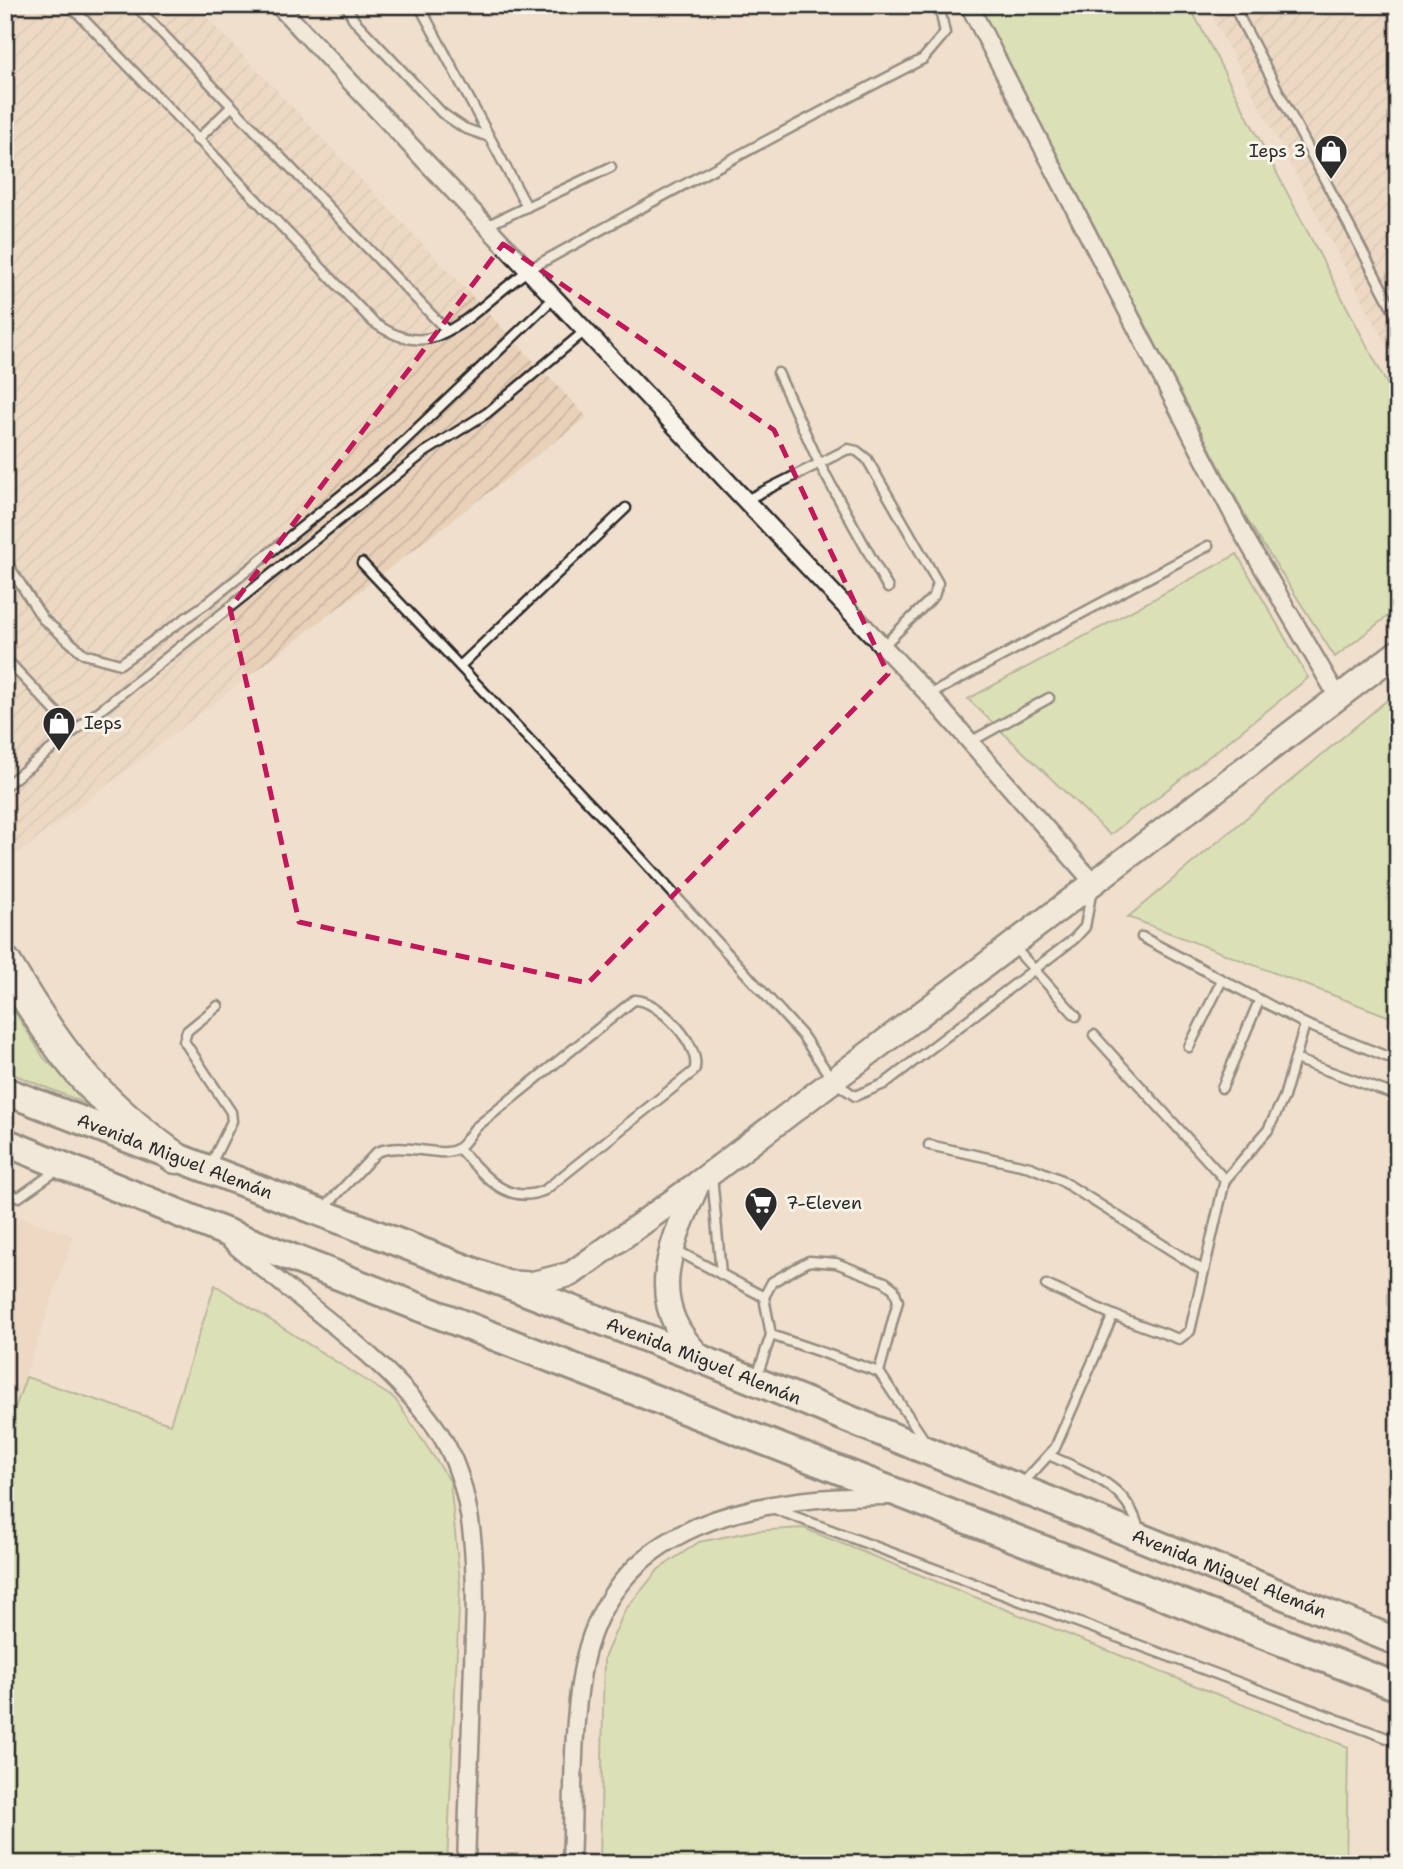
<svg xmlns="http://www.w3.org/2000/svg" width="1403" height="1869" font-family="'Shantell Sans',sans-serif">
	<defs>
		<pattern id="industrial-furrows" width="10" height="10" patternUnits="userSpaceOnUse" patternTransform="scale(1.75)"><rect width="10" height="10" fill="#e9d1b9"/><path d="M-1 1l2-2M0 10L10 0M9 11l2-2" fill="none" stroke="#c8b49f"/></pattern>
	</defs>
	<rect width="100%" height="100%" fill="#efdfcc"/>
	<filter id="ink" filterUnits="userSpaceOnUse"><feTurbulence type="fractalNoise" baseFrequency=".0143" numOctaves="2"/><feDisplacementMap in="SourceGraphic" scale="14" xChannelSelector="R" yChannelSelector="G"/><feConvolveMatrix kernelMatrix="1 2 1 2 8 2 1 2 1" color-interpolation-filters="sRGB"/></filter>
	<g filter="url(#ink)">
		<path fill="#e9d1b9" d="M 5,1212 L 73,1236 L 5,1437 Z"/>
		<g fill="url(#industrial-furrows)">
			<path d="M 5,5 L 195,5 L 587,417 L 9,860 L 5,851 Z"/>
			<path d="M 1206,5 L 1398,5 L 1398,367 Z"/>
		</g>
		<g fill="#c6e39b" stroke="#788763" stroke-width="2">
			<path d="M 979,5 L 1189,5 L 1398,405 L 1398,608 L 1335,657 L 1248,521 Z"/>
			<path d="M 1237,554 L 1308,678 L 1110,835 L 968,699 Z"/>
			<path d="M 1398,691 L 1398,1020 L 1128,917 Z"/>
			<path d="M 5,996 L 44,1058 L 97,1108 L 5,1071 Z"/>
			<path d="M 215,1285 L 395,1399 L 450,1481 L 460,1584 L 447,1864 L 5,1864 L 5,1437 L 26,1377 L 170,1424 Z"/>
			<path d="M 803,1528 L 1348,1747 L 1346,1864 L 600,1864 L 604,1658 L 625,1610 L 659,1569 L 699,1542 L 754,1531 Z"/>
		</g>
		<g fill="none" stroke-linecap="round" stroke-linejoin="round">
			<defs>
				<g id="service">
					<path d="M 70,5 L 373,322 C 392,335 413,345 437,336 C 474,321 502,285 537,265 C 665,194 793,126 923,59 L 945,33 L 939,5"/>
					<path d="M 135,5 L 447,331"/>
					<path d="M 346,5 L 354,20 L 442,113 L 464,128 L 489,137"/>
					<path d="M 419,5 L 527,207"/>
					<path d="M 1233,5 L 1398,319"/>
					<path d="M 197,140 L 232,106"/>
					<path d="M 486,226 L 611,167"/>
					<path d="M 778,373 L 819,463 L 888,588"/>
					<path d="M 746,500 L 848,449 L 857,451 L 867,459 L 938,583 L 934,596 L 883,646"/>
					<path d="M 5,560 L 43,619 L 84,654 L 120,664 L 207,603 L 380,464 L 555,297"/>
					<path d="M 362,563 L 628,844 L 802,1035 L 833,1081 L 855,1096 L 884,1084 L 1074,939 L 1085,927 L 1092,889"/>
					<path d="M 5,658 L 74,731"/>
					<path d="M 460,666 L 626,508"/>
					<path d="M 929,695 L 1208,546"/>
					<path d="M 972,741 L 1049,698"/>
					<path d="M 5,786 L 425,452 L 487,413 L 586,330"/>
					<path d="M 1142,937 L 1305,1024 L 1284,1097 L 1268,1130 L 1225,1180"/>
					<path d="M 1013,946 L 1076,1016"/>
					<path d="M 1305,1024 L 1398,1061"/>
					<path d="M 1189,1047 L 1221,982"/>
					<path d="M 1295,1059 L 1398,1096"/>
					<path d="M 1222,1088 L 1259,1001"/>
					<path d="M 929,1145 L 1030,1167 L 1059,1179 L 1204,1271"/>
					<path d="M 210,1166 L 232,1121 L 231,1112 L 184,1041 L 187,1031 L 218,1006"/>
					<path d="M 712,1175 L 721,1274"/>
					<path d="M 5,1193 L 19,1197 L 59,1169"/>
					<path d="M 324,1208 L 377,1152 C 405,1141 440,1159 457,1149 C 464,1145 470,1134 475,1128 L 634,1000 C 657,998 704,1048 694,1071 L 545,1190 C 506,1207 484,1174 459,1149"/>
					<path d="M 674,1249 L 764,1297"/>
					<path d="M 1046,1285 L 1113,1315"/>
					<path d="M 771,1335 L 879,1372 L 925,1441"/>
					<path d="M 756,1379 L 771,1335 L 764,1297 L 772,1282 L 809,1261 L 836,1263 L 885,1282 L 894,1289 L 898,1301 L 879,1372"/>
					<path d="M 1049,1455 C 1088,1474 1128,1484 1139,1530"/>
					<path d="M 1021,1485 L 1055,1448 L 1113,1315 L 1179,1339 L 1190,1331 L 1225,1180 L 1094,1035"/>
					<path d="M 772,1508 L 1398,1742"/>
				</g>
				<g id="minor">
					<path d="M 278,5 L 929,695 L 1093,882"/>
					<path d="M 969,5 L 1243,534 L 1338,697"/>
					<path d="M 230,1241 C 298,1300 380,1352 434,1425 C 487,1497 474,1610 472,1694 C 470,1751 468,1807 466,1864"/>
					<path d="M 571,1864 C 574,1800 571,1735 582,1672 C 609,1519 759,1496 889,1496"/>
				</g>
				<g id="secondary">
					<path d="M 698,1183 C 670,1247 641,1305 705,1361"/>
					<path d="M 511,1283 L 531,1284 L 571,1274 L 698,1183 L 1398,652"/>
				</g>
				<g id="trunk">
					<path id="s1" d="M 5,1091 L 706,1361 L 1398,1642"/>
					<path d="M 5,1142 L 215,1228 L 1398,1687"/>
				</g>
				<path id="motorway" d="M 5,962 C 57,1050 92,1098 176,1158"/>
			</defs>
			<use href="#service" stroke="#2b2b2b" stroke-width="13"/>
			<use href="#minor" stroke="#2b2b2b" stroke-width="21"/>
			<use href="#secondary" stroke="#2b2b2b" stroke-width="28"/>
			<use href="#trunk" stroke="#2b2b2b" stroke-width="32"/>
			<use href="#motorway" stroke="#2b2b2b" stroke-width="35"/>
			<use href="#service" stroke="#f7f3e8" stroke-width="8"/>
			<use href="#minor" stroke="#f7f3e8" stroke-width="16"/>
			<use href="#secondary" stroke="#f7f3e8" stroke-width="23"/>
			<use href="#trunk" stroke="#f7f3e8" stroke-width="26"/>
			<use href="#motorway" stroke="#f7f3e8" stroke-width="30"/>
		</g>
	</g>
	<path d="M0 0H1403V1869H0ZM 503,244 L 774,430 L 888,674 L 588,983 L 299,922 L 230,608 Z" fill="#efdfcc" fill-opacity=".55" fill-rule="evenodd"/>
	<path fill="none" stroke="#c2185b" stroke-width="5" stroke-dasharray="14 9" stroke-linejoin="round" d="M 503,244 L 774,430 L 888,674 L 588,983 L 299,922 L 230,608 Z"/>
	<defs>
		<symbol id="shop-pin" viewBox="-11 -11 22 30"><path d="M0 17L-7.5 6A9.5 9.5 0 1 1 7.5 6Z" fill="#2b2b2b" stroke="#f7f3e8"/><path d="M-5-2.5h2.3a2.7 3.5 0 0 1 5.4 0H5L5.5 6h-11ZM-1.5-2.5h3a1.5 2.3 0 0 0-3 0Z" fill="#fff"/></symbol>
		<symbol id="supermarket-pin" viewBox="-11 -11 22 30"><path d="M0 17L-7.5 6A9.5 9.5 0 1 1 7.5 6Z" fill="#2b2b2b" stroke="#f7f3e8"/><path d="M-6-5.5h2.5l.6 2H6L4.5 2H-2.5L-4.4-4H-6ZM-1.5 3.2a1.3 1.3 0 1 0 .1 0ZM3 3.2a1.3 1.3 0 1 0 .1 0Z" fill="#fff"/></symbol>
	</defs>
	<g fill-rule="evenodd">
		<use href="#shop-pin" x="1312" y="132" width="38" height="52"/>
		<use href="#shop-pin" x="40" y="704" width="38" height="52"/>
		<use href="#supermarket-pin" x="742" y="1184" width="38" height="52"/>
	</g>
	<g text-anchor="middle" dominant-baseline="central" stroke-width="6" stroke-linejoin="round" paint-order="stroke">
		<g font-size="18" fill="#2b2b2b" stroke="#f7f3e8" text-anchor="start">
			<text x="1306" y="151" text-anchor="end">Ieps 3</text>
			<text x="84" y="723">Ieps</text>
			<text x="786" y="1203">7-Eleven</text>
		</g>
		<g font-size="18" fill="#2b2b2b" stroke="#f7f3e8">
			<text stroke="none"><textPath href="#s1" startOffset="182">Avenida Miguel Alemán</textPath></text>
			<text stroke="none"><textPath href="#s1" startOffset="749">Avenida Miguel Alemán</textPath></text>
			<text stroke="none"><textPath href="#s1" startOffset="1316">Avenida Miguel Alemán</textPath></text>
		</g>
	</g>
	<rect width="1403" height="1869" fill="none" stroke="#f7f3e8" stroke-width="28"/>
	<rect x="14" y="14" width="1375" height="1841" fill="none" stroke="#2b2b2b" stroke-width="2.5" filter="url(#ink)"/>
</svg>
